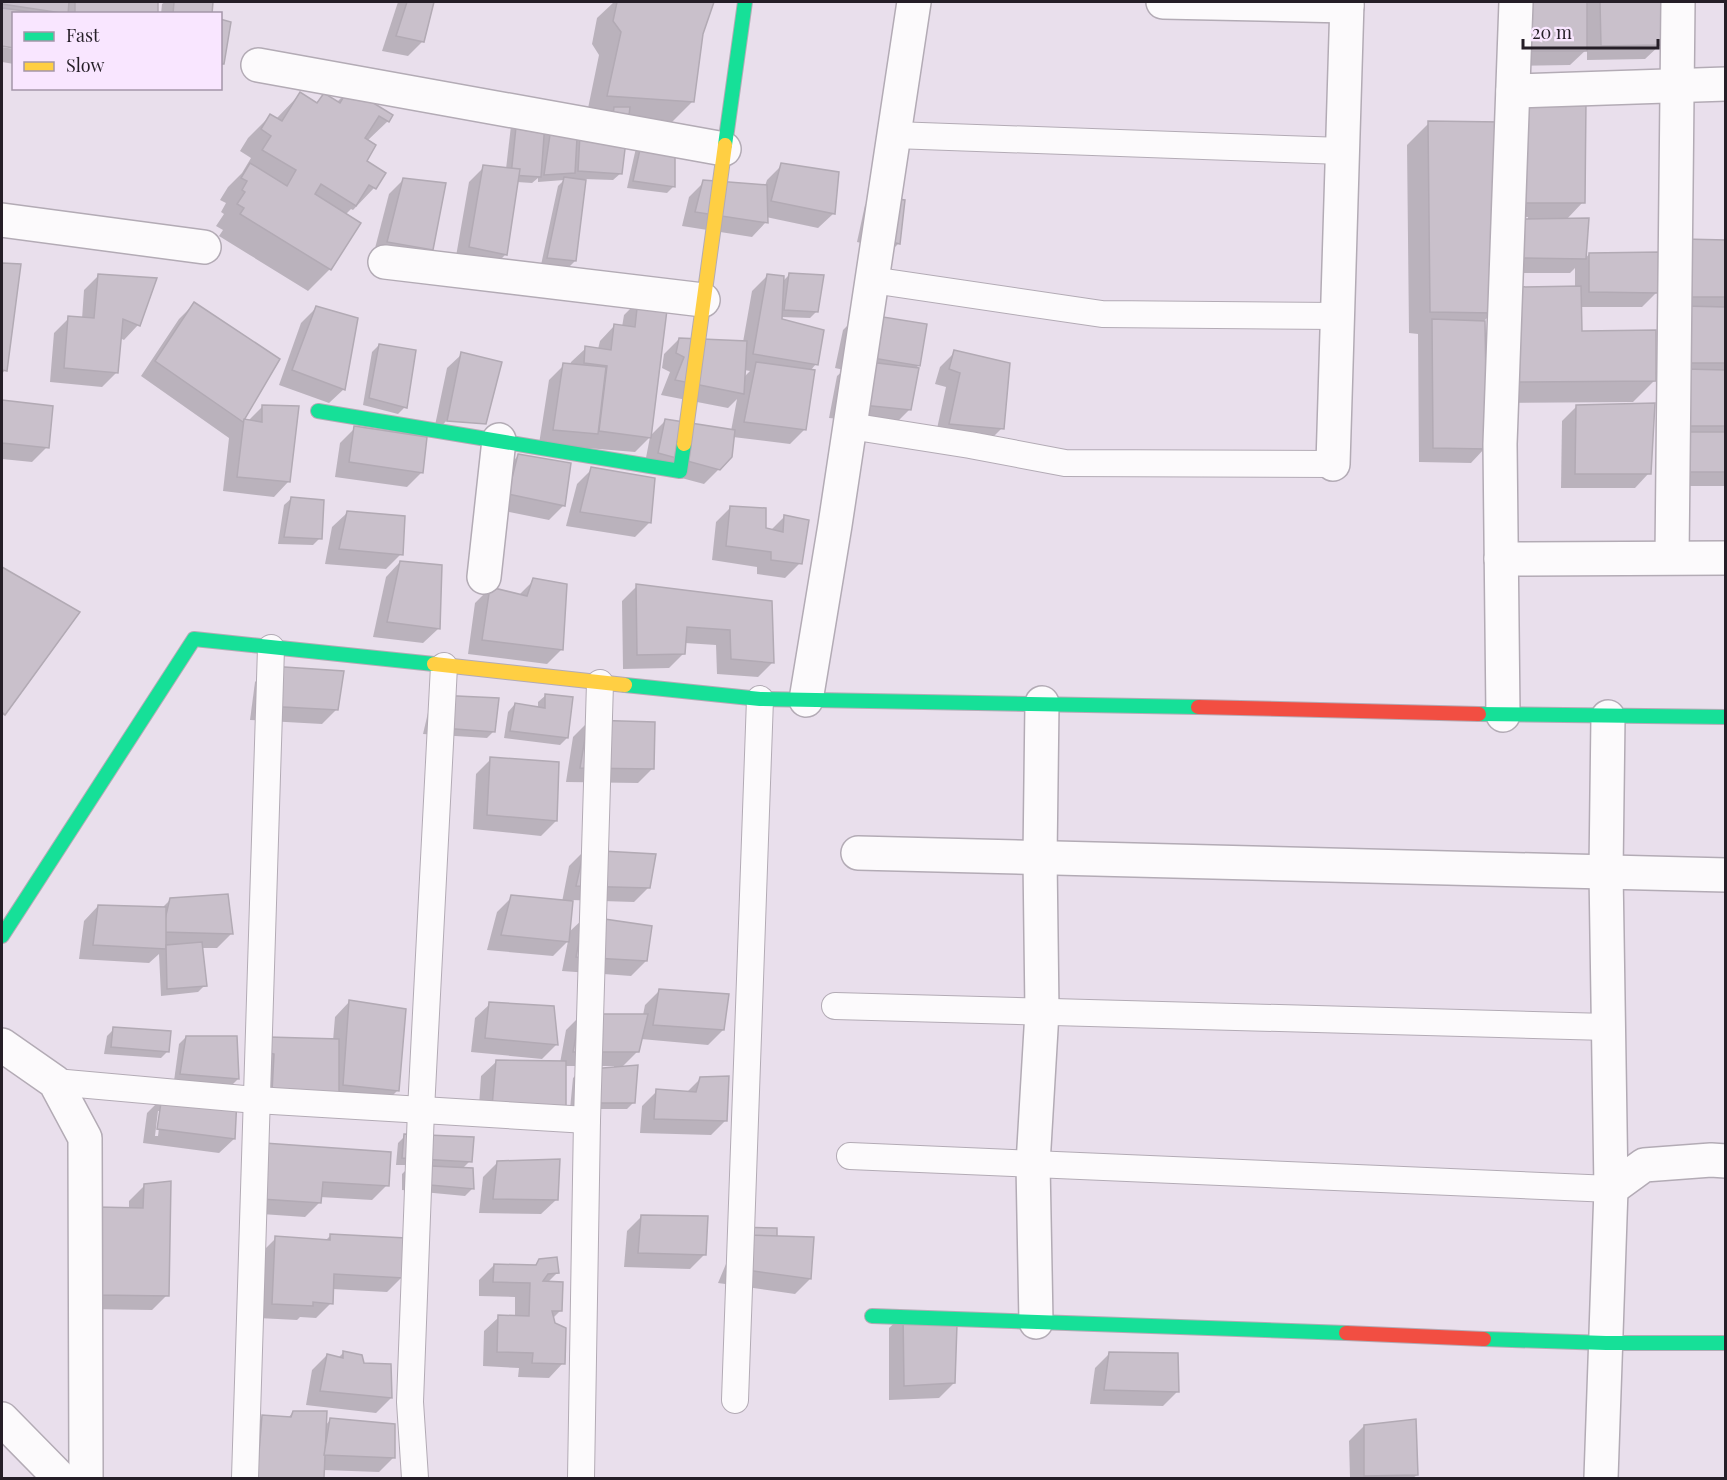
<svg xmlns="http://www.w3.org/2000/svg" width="1727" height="1480" font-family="'Playfair Display',serif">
	<rect width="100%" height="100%" fill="#e9dfec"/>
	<g fill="#0003" fill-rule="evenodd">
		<path d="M 2,2 L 156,2 L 156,14 L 14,14 L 14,46 L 2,44 Z"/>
		<path d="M 165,2 L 212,2 L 210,14 L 161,14 L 162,4 Z"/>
		<path d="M 398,2 L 432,2 L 423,41 L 408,56 L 382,51 Z"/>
		<path d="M 614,2 L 712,2 L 702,34 L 693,101 L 671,123 L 627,120 L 621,173 L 613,180 L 584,179 L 575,261 L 568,268 L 541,265 L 558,186 L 564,180 L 538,182 L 538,178 L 532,183 L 517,182 L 506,254 L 491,269 L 455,262 L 469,182 L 484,167 L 506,169 L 512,117 L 586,118 L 599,55 L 592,44 L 597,18 Z"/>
		<path d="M 1520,2 L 1585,2 L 1585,5 L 1589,2 L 1660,2 L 1660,45 L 1645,59 L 1587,60 L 1587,49 L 1570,65 L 1512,66 Z"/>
		<path d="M 2,47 L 14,49 L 14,64 L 2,62 Z"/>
		<path d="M 349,90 L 388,121 L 367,141 L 365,161 L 384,173 L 374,188 L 353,210 L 351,209 L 345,215 L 330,269 L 308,291 L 219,236 L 223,230 L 216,226 L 224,214 L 221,212 L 226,203 L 220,200 L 228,187 L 242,173 L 251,158 L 240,151 L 248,138 L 270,116 L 276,119 L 300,94 L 315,104 L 324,95 L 337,102 Z"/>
		<path d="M 1506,115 L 1583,202 L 1566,220 L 1587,219 L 1585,259 L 1589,254 L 1657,292 L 1642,307 L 1580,307 L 1581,333 L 1655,380 L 1633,402 L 1496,403 L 1575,287 L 1575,268 L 1570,273 L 1503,273 L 1528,220 L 1528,217 L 1506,217 Z"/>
		<path d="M 1429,123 L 1493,312 L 1483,322 L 1485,448 L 1471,463 L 1419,462 L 1418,334 L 1409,333 L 1407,145 Z"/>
		<path d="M 640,130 L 674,186 L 667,193 L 627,188 Z"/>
		<path d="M 782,165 L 837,173 L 833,214 L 818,228 L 766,217 L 766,222 L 752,237 L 682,226 L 689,197 L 704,182 L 765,186 L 767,180 Z"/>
		<path d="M 404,179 L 431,249 L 417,264 L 373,256 L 389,194 Z"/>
		<path d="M 872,197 L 899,243 L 892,250 L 857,242 L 865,205 Z"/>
		<path d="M 1726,241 L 1726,486 L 1670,486 L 1669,323 Z"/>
		<path d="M 2,264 L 19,266 L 5,370 L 2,374 Z"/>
		<path d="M 790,274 L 817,311 L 810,318 L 781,317 L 781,320 L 816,364 L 810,371 L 805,429 L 790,444 L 733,437 L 731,457 L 704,484 L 644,468 L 650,437 L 635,452 L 539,444 L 549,380 L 564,365 L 570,365 L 571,362 L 586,348 L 598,349 L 600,341 L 614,326 L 622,327 L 624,315 L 639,300 L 650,436 L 665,421 L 731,431 L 737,399 L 728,408 L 661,395 L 670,372 L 662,368 L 664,354 L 679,339 L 743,342 L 752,291 L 767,276 L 783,281 ZM 744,370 L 750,371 L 744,377 Z"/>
		<path d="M 99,275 L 138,325 L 124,340 L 120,338 L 117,372 L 102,387 L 50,382 L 54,333 L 69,318 L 82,319 L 84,290 Z"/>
		<path d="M 194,304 L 242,420 L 248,421 L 262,407 L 288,482 L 274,497 L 223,491 L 229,438 L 141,376 L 179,319 Z"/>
		<path d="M 316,308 L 344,389 L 329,403 L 279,385 L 301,323 Z"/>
		<path d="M 858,315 L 919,365 L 915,369 L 910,409 L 895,424 L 829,418 L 837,376 L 844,370 L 835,368 L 843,330 Z"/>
		<path d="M 379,345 L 405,407 L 398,414 L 363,405 L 372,352 Z"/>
		<path d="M 955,352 L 1002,428 L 987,443 L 935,438 L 946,387 L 935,384 L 940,367 Z"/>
		<path d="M 462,354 L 501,363 L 433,435 L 447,368 Z"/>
		<path d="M 2,402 L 51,407 L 47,447 L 32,462 L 2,459 Z"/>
		<path d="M 1577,406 L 1649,473 L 1635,488 L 1561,488 L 1562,421 Z"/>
		<path d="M 355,428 L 422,472 L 407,487 L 335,477 L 340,443 Z"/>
		<path d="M 518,456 L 564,505 L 549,520 L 494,509 L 503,471 Z"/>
		<path d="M 592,469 L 650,522 L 635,537 L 566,526 L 577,484 Z"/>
		<path d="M 292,498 L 320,538 L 313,545 L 278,544 L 284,505 Z"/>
		<path d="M 731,507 L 764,529 L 770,531 L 784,517 L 800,563 L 785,578 L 757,574 L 757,567 L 712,560 L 716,522 Z"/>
		<path d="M 347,513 L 401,554 L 386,569 L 325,564 L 332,527 Z"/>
		<path d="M 400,562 L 438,629 L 423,643 L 373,637 L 386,577 Z"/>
		<path d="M 2,569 L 78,613 L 2,717 Z"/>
		<path d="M 534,580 L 562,649 L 547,664 L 468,654 L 475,603 L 490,588 L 519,595 Z"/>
		<path d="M 637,586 L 770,602 L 772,663 L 758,677 L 717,674 L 716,645 L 685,643 L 684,653 L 669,668 L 623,669 L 622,601 Z"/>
		<path d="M 270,667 L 337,709 L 322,724 L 250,720 L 255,682 Z"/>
		<path d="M 546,695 L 567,738 L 560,745 L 504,738 L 508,712 L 515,704 L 538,708 L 538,702 Z"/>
		<path d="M 430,704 L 494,731 L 487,738 L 423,734 Z"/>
		<path d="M 588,722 L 653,768 L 638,783 L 566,782 L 573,737 Z"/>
		<path d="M 491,759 L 556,821 L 541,836 L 473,829 L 476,774 Z"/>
		<path d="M 584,851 L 648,888 L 634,902 L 571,900 L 568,933 L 584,918 L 646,961 L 631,976 L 562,971 L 568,941 L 553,956 L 487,950 L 497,912 L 512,897 L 562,902 L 569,866 Z"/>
		<path d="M 170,900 L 231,934 L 217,948 L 201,948 L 205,985 L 198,992 L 161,996 L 159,954 L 149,963 L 79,959 L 84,921 L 98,906 L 162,908 Z"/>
		<path d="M 660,990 L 723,1030 L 708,1045 L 641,1039 L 638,1051 L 621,1068 L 634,1102 L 627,1109 L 570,1109 L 573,1078 L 580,1071 L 614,1069 L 614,1066 L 565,1066 L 478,1121 L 481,1076 L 496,1062 L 560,1063 L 566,1030 L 581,1015 L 643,1015 L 645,1005 Z"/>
		<path d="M 349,1002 L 398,1090 L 383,1105 L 258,1106 L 253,1053 L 333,1041 L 335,1017 Z"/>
		<path d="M 490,1004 L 556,1045 L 542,1059 L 471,1052 L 475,1018 Z"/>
		<path d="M 114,1029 L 168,1051 L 161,1058 L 104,1054 L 107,1036 Z"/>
		<path d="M 186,1037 L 238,1079 L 231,1086 L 174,1081 L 179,1044 Z"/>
		<path d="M 700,1079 L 726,1120 L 711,1135 L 640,1133 L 642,1106 L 657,1091 L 686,1093 Z"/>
		<path d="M 162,1098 L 234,1139 L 219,1153 L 143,1143 L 147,1113 ZM 158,1111 L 161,1111 L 158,1136 L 155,1136 Z"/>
		<path d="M 405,1136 L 470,1161 L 462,1169 L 473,1188 L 465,1196 L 402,1190 L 402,1174 L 411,1165 L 396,1165 L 398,1143 Z"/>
		<path d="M 250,1160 L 387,1185 L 372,1200 L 320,1197 L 320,1202 L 305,1217 L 246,1213 Z"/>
		<path d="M 498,1162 L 556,1200 L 541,1214 L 479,1213 L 483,1177 Z"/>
		<path d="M 144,1186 L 167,1295 L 152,1310 L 86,1309 L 129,1209 L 129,1201 Z"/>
		<path d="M 642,1216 L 705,1254 L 690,1269 L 624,1267 L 627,1231 Z"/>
		<path d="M 331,1235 L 402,1277 L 387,1292 L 332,1289 L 331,1303 L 316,1318 L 300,1317 L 297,1320 L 258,1318 L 261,1253 L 276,1238 L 325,1241 Z"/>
		<path d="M 728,1236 L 810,1279 L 795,1294 L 718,1283 L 731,1252 L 727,1252 Z"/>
		<path d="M 539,1261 L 557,1273 L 547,1283 L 560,1311 L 552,1319 L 563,1363 L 549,1378 L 518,1377 L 519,1368 L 483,1366 L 484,1331 L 499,1317 L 515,1317 L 515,1297 L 479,1296 L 479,1280 L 494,1265 L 533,1267 Z"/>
		<path d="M 904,1314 L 954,1383 L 939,1398 L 889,1400 L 889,1328 Z"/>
		<path d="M 343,1353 L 362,1364 L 391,1398 L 376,1413 L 306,1405 L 312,1370 L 327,1355 L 338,1358 Z"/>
		<path d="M 1110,1353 L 1178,1391 L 1163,1406 L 1090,1404 L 1095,1368 Z"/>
		<path d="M 293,1412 L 325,1426 L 331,1419 L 394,1457 L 379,1472 L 323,1470 L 323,1478 L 244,1478 L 248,1431 L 263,1417 L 288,1418 Z"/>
		<path d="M 1364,1426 L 1417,1475 L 1413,1478 L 1350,1478 L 1349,1441 Z"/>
	</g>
	<g fill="#c9c0cb" stroke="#b2aab4" stroke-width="1.5">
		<path d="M 2,2 L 69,2 L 68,14 L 2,4 Z"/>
		<rect x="75" y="2" width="83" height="12"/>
		<path d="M 174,2 L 213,2 L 212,14 L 173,14 Z"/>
		<path d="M 407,2 L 434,2 L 424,42 L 396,36 Z"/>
		<path d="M 617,2 L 714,2 L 703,34 L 694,102 L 607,96 L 621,32 L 613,21 Z"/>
		<rect x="1526" y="2" width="61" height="49"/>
		<path d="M 1600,2 L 1662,2 L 1661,45 L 1601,46 Z"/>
		<path d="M 2,8 L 47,14 L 14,14 L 14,48 L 2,46 Z"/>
		<path d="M 220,19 L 231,22 L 224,64 L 220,64 Z"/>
		<path d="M 349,88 L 393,115 L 389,122 L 379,116 L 365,138 L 376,145 L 367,161 L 386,173 L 376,189 L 369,185 L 356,206 L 321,184 L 315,194 L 361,223 L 331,270 L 240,214 L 244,208 L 237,204 L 245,192 L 242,190 L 247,181 L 241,178 L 250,163 L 287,186 L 296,170 L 262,150 L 271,136 L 261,129 L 270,114 L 282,121 L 300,92 L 317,103 L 324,93 L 340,103 Z"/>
		<path d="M 1521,99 L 1586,99 L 1585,203 L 1520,203 Z"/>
		<path d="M 614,107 L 630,107 L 622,174 L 578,171 L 580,134 L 611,135 Z"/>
		<path d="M 518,108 L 546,109 L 541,177 L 511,175 Z"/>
		<path d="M 554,108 L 577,138 L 575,173 L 544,175 Z"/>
		<path d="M 1428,121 L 1501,122 L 1494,313 L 1430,312 Z"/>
		<path d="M 646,122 L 675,156 L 675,187 L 633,181 Z"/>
		<path d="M 781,163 L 839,172 L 835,214 L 771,201 Z"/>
		<path d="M 483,165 L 520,169 L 507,255 L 469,247 Z"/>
		<path d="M 564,177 L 586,180 L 576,261 L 547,258 Z"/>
		<path d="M 403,178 L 446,183 L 433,250 L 387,242 Z"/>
		<path d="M 703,180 L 767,185 L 768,223 L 695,212 Z"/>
		<path d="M 871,196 L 905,200 L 900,244 L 863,235 Z"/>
		<path d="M 1589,218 L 1586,259 L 1517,258 L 1517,219 Z"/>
		<path d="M 1683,239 L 1726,240 L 1726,297 L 1683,297 Z"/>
		<path d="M 1661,252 L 1659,293 L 1589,292 L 1589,253 Z"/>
		<path d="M 2,263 L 21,264 L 7,371 L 2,370 Z"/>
		<path d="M 789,273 L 824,275 L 818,312 L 784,310 Z"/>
		<path d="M 98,274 L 157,278 L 140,326 L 123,319 L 118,373 L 64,368 L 68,316 L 94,318 Z"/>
		<path d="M 767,274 L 784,276 L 782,319 L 824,330 L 818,365 L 753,354 Z"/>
		<path d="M 1581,286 L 1582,331 L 1656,330 L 1656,381 L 1518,382 L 1517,287 Z"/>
		<path d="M 638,299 L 668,302 L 651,438 L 599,431 L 607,366 L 584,363 L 585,346 L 611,350 L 614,324 L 635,327 Z"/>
		<path d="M 194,302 L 280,359 L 243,422 L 155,361 Z"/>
		<path d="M 316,306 L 358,318 L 345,390 L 292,370 Z"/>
		<path d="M 1683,306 L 1726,307 L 1726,363 L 1684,363 Z"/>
		<path d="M 858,313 L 927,324 L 920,366 L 849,354 Z"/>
		<path d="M 1432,319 L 1485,321 L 1487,449 L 1433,448 Z"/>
		<path d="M 679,338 L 747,341 L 744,394 L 675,380 L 684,357 L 676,353 Z"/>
		<path d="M 379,344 L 416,350 L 407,408 L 369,398 Z"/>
		<path d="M 954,350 L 1010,363 L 1004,429 L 949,424 L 960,373 L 949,369 Z"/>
		<path d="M 461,352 L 502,362 L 486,424 L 447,421 Z"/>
		<path d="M 852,360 L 919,368 L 911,410 L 843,403 Z"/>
		<path d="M 756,362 L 815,370 L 806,430 L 744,422 Z"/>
		<path d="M 563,363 L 606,367 L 598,434 L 553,430 Z"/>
		<path d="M 1684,369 L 1726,370 L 1726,426 L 1684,426 Z"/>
		<path d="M 2,400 L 53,406 L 49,448 L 2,443 Z"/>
		<path d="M 1655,403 L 1651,474 L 1575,474 L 1576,405 Z"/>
		<path d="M 262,405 L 299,406 L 290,482 L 237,477 L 244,419 L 262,422 Z"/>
		<path d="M 665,419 L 735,430 L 732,457 L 720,470 L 658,453 Z"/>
		<path d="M 354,426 L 427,437 L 423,473 L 349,462 Z"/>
		<rect x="1685" y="432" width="41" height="40"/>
		<path d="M 518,454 L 571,463 L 565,506 L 508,494 Z"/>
		<path d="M 591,467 L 655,478 L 651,523 L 580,512 Z"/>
		<path d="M 291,497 L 324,500 L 322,539 L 284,537 Z"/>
		<path d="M 730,506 L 766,508 L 766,528 L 783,532 L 784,515 L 809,520 L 802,564 L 771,560 L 771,552 L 726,546 Z"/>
		<path d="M 347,511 L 405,516 L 403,555 L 339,549 Z"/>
		<path d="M 400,561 L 442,565 L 440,629 L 387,622 Z"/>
		<path d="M 2,567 L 80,612 L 5,715 L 2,712 Z"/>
		<path d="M 533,578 L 567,584 L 563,650 L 482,640 L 490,587 L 527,596 Z"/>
		<path d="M 636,584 L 772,601 L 774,663 L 731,659 L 730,630 L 687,627 L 685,654 L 637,655 Z"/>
		<path d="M 269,666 L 344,671 L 338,710 L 265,706 Z"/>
		<path d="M 545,694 L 573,697 L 568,738 L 510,731 L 515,703 L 545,708 Z"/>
		<path d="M 436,695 L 499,698 L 495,732 L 429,727 Z"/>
		<path d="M 588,720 L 655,722 L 654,769 L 580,768 Z"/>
		<path d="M 490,757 L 559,762 L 557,821 L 487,815 Z"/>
		<path d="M 584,850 L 656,854 L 650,888 L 576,886 Z"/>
		<path d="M 228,894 L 233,934 L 162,932 L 170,898 Z"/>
		<path d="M 511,895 L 573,901 L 569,942 L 501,935 Z"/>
		<path d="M 98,905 L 166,907 L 166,949 L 93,945 Z"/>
		<path d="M 584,916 L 652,926 L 647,961 L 576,957 Z"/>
		<path d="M 202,942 L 207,986 L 167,989 L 166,945 Z"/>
		<path d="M 659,989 L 729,994 L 724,1030 L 653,1025 Z"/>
		<path d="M 349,1000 L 406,1009 L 399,1091 L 343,1085 Z"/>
		<path d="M 489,1002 L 554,1006 L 558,1045 L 485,1038 Z"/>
		<path d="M 580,1014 L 648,1014 L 639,1052 L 573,1052 Z"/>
		<path d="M 113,1027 L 171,1031 L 169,1052 L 111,1047 Z"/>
		<path d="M 186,1036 L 237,1036 L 239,1079 L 180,1074 Z"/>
		<path d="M 268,1037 L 339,1039 L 339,1093 L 272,1092 L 274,1054 L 262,1051 Z"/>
		<path d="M 496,1060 L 566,1061 L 566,1109 L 492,1107 Z"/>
		<path d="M 638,1065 L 635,1103 L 577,1103 L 579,1070 Z"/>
		<path d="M 729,1076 L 727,1121 L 654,1119 L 656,1089 L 696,1092 L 700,1077 Z"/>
		<path d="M 162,1096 L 237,1098 L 235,1139 L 157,1129 Z"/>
		<path d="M 404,1134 L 474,1137 L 472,1162 L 402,1158 Z"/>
		<path d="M 264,1143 L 391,1152 L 389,1186 L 323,1182 L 321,1203 L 261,1199 Z"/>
		<path d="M 560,1159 L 558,1200 L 493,1199 L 497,1161 Z"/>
		<path d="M 409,1165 L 473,1168 L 474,1189 L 408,1183 Z"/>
		<path d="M 171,1181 L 169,1296 L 100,1295 L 98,1207 L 143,1208 L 144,1184 Z"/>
		<path d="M 641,1215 L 708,1216 L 706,1255 L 638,1253 Z"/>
		<path d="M 735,1227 L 777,1228 L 777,1249 L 733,1245 Z"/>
		<path d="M 330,1234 L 406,1238 L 404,1278 L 334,1274 L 333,1304 L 313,1302 L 313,1306 L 272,1304 L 275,1236 L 330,1240 Z"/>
		<path d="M 745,1235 L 814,1237 L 811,1279 L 732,1268 Z"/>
		<path d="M 557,1257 L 559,1273 L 548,1274 L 543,1281 L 563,1282 L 562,1311 L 552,1311 L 555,1323 L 566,1328 L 565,1364 L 532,1363 L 533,1353 L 497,1352 L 498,1315 L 529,1316 L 530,1283 L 493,1282 L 494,1264 L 536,1265 L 539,1259 Z"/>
		<path d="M 903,1312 L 957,1324 L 955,1383 L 904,1386 Z"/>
		<path d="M 343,1351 L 362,1355 L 364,1363 L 391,1364 L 392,1398 L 320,1391 L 327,1354 L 343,1358 Z"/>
		<path d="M 1109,1352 L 1178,1353 L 1179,1392 L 1104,1390 Z"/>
		<path d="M 293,1411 L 327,1411 L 324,1478 L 257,1478 L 262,1415 L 291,1417 Z"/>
		<path d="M 330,1418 L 395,1424 L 395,1458 L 324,1455 Z"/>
		<path d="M 1416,1419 L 1418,1475 L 1364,1476 L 1364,1425 Z"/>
	</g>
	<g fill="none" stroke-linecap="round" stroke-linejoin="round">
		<defs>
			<g id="lane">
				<path d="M 894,135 L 1343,151"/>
				<path d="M 872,280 L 1102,314 L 1338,316"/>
				<path d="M 850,426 L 970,445 L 1065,463 L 1333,464"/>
				<path d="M 835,1006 L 1607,1027"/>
				<path d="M 55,1082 L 256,1100 L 587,1120"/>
				<path d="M 850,1156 L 1611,1189"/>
				<path d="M 735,1400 L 760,699"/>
				<path d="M 245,1478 L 271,648"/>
				<path d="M 415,1478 L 410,1402 L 421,1110 L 444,666"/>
				<path d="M 581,1478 L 587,1120 L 600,683"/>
			</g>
			<g id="street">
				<path d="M 1163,2 L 1347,6"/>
				<path d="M 258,65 L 724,149"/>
				<path d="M 1513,91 L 1726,84"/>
				<path d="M 2,220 L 204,247"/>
				<path d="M 385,262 L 703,300"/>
				<path d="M 1333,464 L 1347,2"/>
				<path d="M 1672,557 L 1678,2"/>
				<path d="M 1501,559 L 1726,558"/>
				<path d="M 484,577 L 499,440"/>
				<path d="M 806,700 L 835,525 L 914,2"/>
				<path d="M 1503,715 L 1500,444 L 1516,2"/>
				<path d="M 858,853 L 1726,875"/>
				<path d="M 2,1045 L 55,1082 L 85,1138 L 86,1478"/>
				<path d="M 1611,1189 L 1644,1165 L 1711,1160 L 1726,1161"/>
				<path d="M 1036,1322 L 1033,1164 L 1042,1012 L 1040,858 L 1042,703"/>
				<path d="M 2,1419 L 60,1478"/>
				<path d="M 1601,1478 L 1611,1189 L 1606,871 L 1608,717"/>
			</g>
			<g id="fast">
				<path d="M 725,145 L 745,2"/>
				<path d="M 318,411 L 680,471 L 684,444"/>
				<path d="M 625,685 L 760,699 L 1198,707"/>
				<path d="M 1479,714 L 1726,717"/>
				<path d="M 2,936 L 194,639 L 434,664"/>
				<path d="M 872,1316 L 1346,1333"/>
				<path d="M 1484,1339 L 1606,1343 L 1726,1343"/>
			</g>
			<g id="slow">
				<path d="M 684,444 L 725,145"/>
				<path d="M 434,664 L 625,685"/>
			</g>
			<g id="jam">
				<path d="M 1198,707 L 1479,714"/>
				<path d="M 1346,1333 L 1484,1339"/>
			</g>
		</defs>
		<use href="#lane" stroke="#b3abb5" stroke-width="28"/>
		<use href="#street" stroke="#b3abb5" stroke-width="36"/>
		<use href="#fast" stroke="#b3abb5" stroke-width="16"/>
		<use href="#slow" stroke="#b3abb5" stroke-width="16"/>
		<use href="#jam" stroke="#b3abb5" stroke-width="16"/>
		<use href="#lane" stroke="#fcfafc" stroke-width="26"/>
		<use href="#street" stroke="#fcfafc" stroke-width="33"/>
		<use href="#fast" stroke="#16e098" stroke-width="14"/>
		<use href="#slow" stroke="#ffcf43" stroke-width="14"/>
		<use href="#jam" stroke="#f24e42" stroke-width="14"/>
	</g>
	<rect width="1727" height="1480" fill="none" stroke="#251e27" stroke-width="6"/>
	<rect x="12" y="12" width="210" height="78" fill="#f9e6ff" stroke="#a496a9" stroke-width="1.5"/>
	<rect x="24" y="32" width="30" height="9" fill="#16e098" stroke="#a496a9" stroke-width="1.5"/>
	<text x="66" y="42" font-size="18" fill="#251e27">Fast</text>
	<rect x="24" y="62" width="30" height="9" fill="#ffcf43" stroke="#a496a9" stroke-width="1.5"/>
	<text x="66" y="72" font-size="18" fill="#251e27">Slow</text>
	<path d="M1523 39v9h135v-9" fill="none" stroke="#251e27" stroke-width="3"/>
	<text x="1532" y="39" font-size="18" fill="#251e27" stroke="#f9e6ff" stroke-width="4.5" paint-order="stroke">20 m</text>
</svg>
